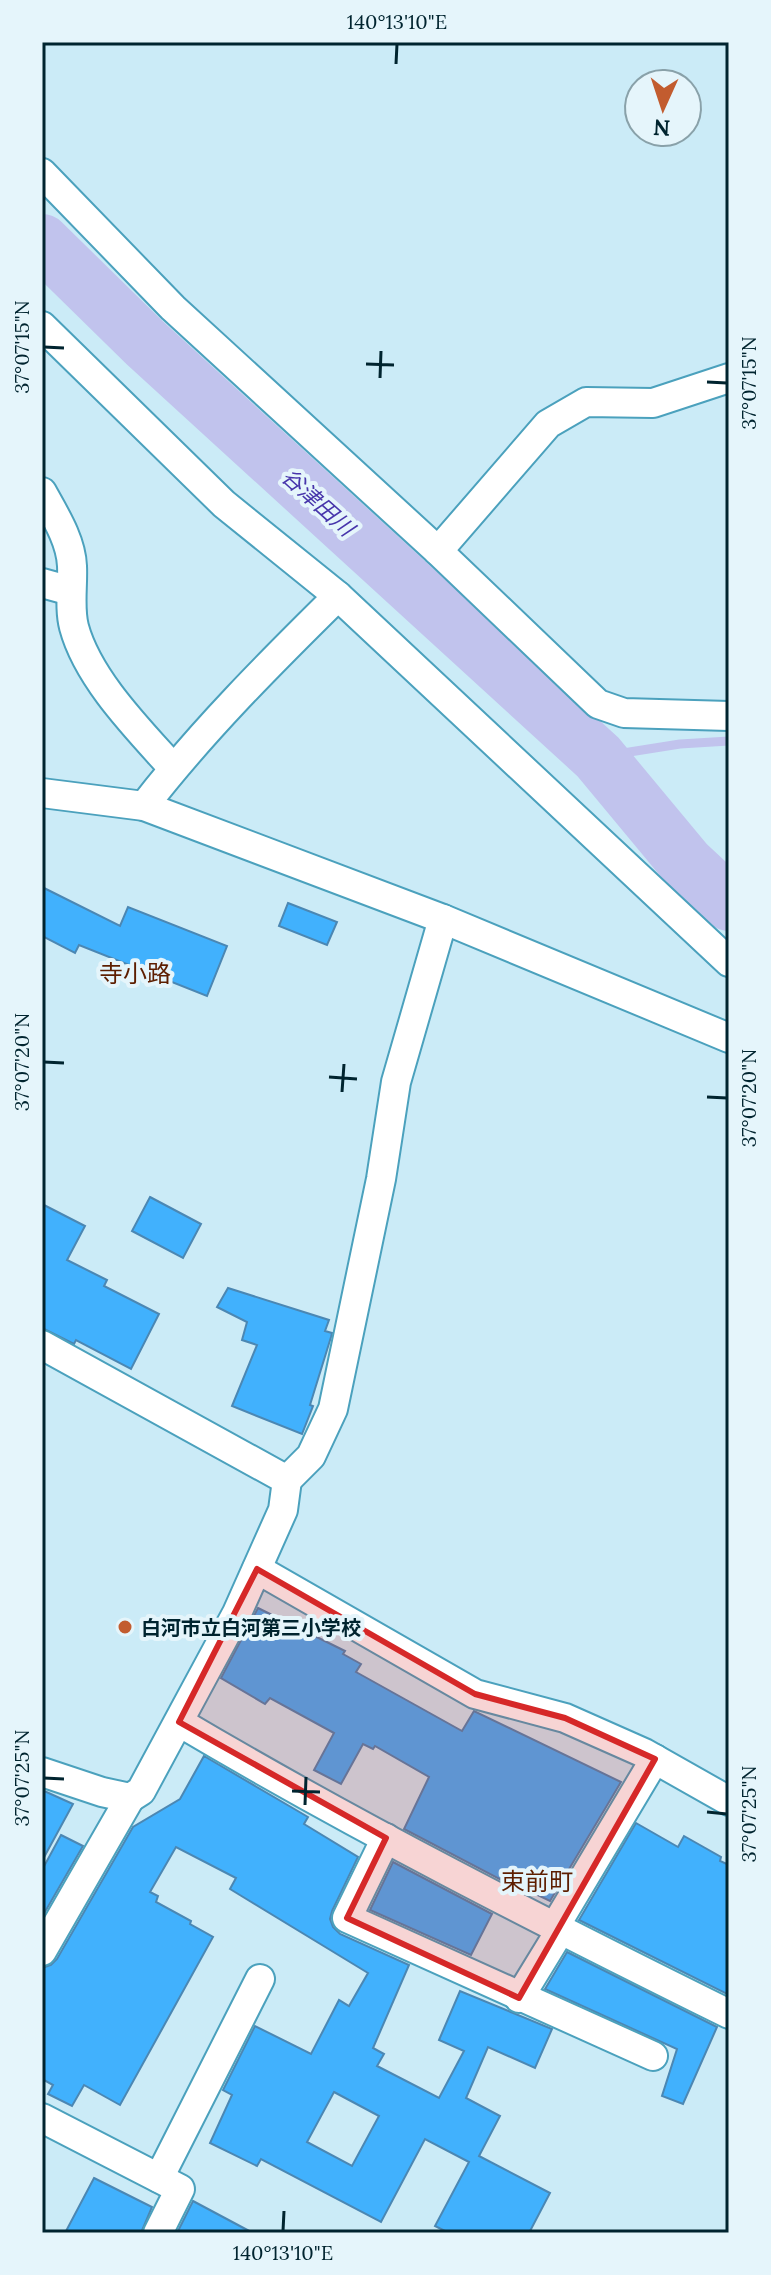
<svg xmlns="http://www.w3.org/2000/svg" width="771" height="2275" font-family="Lora,'Noto Sans JP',serif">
	<rect width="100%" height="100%" fill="#cbebf7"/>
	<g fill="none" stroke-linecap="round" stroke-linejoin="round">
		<path stroke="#c1c3ed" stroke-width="9" d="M 598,757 L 680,744 L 729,741"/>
		<path stroke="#c1c3ed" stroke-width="56" d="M 42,242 L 145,343 L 598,757 L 686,863 L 729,903"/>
	</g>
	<g fill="#41b1fd" stroke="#4b87b3" stroke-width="2" fill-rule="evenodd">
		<path d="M 42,887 L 120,926 L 128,907 L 227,946 L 207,996 L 79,945 L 75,953 L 42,936 Z"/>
		<path d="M 288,903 L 337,922 L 327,945 L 279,926 Z"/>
		<path d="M 150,1197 L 201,1224 L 183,1258 L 132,1231 Z"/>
		<path d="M 42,1204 L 85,1226 L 67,1260 L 107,1280 L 104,1286 L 159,1314 L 131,1369 L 76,1340 L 74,1344 L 42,1328 Z"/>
		<path d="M 228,1288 L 329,1320 L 325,1331 L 332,1333 L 331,1337 L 310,1405 L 313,1406 L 302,1434 L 232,1406 L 257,1345 L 242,1340 L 247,1322 L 217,1307 Z"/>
		<path d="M 258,1608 L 345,1651 L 343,1654 L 361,1664 L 356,1672 L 462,1731 L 474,1711 L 621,1782 L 550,1901 L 508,1881 L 507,1883 L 404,1829 L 429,1777 L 375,1746 L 373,1749 L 363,1744 L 341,1784 L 314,1770 L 334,1733 L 270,1698 L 265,1704 L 221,1678 Z"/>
		<path d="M 204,1756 L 308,1817 L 304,1824 L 358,1857 L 332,1911 L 330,1919 L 333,1927 L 340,1934 L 409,1965 L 373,2048 L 384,2054 L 377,2066 L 439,2098 L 464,2051 L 439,2040 L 460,1991 L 552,2029 L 535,2068 L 488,2047 L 466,2098 L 500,2116 L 479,2156 L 550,2193 L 529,2233 L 449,2233 L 435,2226 L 469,2162 L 425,2139 L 381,2222 L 261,2159 L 257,2166 L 210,2143 L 232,2095 L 223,2090 L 255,2026 L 311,2054 L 339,2000 L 349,2006 L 368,1973 L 230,1889 L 236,1878 L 176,1847 L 150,1892 L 158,1896 L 156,1902 L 191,1921 L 190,1924 L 213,1937 L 120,2105 L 84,2085 L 72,2106 L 48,2094 L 53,2085 L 42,2079 L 42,1968 L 51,1965 L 57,1959 L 133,1827 L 180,1799 ZM 334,2092 L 379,2116 L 352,2166 L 307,2142 Z"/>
		<path d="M 42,1790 L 73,1804 L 42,1861 Z"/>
		<path d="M 636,1823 L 678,1847 L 684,1836 L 721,1857 L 720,1861 L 729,1865 L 729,1995 L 579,1920 Z"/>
		<path d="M 61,1835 L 83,1846 L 42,1917 L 42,1870 Z"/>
		<path d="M 393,1862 L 492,1914 L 471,1955 L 370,1910 Z"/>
		<path d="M 567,1952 L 717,2027 L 683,2104 L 662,2096 L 677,2049 L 545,1989 Z"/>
		<path d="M 94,2178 L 152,2207 L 141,2233 L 65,2233 Z"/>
		<path d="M 193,2201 L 253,2233 L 177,2233 Z"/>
	</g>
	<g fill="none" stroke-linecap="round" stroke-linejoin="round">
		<defs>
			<g id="minor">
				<path d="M 42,173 L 173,308 L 438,551 L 598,704 L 624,713 L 729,716"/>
				<path d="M 42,326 L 224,504 L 338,596 L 729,962"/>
				<path d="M 42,492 C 54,514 71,540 72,566 C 73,586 69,608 74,627 C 88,679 138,729 173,768"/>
				<path d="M 438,551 L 548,424 L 586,402 L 653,403 L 729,378"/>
				<path d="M 42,583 L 71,591"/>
				<path d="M 42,793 L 144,806 L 443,919 L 729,1038"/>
				<path d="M 144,806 C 202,731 270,663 338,596"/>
				<path d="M 42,1345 L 287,1480 L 283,1510 L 237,1613 L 141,1791 L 130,1798 L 102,1792 L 42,1772"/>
				<path d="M 287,1480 L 311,1456 L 333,1409 L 381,1179 L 396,1082 L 443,919"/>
				<path d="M 257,1569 L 475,1694 L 565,1718 L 644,1753 L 729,1801"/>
				<path d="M 179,1722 C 358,1828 543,1922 729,2014"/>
				<path d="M 386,1838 L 347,1918 L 653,2056"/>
				<path d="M 554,1928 L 655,1759"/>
				<path d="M 42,1951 L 130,1798"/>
				<path d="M 519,1998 L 560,1931"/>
				<path d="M 42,2118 L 180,2189 L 158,2233"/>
				<path d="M 159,2178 L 260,1979"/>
			</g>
		</defs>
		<use href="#minor" stroke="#4ba1bd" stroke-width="32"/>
		<use href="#minor" stroke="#fff" stroke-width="28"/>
	</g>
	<path fill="#d62828" fill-opacity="0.2" stroke="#d62828" stroke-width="6" stroke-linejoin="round" d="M 257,1569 L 475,1694 L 565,1718 L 655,1759 L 519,1998 L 347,1918 L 386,1838 L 179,1722 Z"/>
	<path fill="none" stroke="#00242f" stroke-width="3" d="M 396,64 L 397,44M 44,347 L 64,348M 366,364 L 394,365M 380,378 L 381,351M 707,382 L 727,383M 44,1062 L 64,1063M 329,1077 L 357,1079M 342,1092 L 344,1064M 707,1097 L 727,1098M 44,1778 L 64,1779M 292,1791 L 320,1792M 305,1805 L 306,1777M 707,1812 L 727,1814M 283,2231 L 284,2211"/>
	<circle fill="#c25c2f" stroke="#e5f5fb" stroke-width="3" cx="125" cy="1627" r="8"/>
	<g text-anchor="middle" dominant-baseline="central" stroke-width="8" stroke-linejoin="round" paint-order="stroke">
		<g font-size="20" font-weight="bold" fill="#00242f" stroke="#e5f5fb" text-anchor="start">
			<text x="141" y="1627">白河市立白河第三小学校</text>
		</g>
		<g font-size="22" font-style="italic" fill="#4735ab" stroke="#e5f5fb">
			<text transform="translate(318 502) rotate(42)">谷津田川</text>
		</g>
		<g font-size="24" fill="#5d1e00" stroke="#e5f5fb">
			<text x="135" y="973">寺小路</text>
			<text x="537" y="1881">束前町</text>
		</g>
	</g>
	<rect width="771" height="2275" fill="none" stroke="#e5f5fb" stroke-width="88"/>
	<g transform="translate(663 108) rotate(183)"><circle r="38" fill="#e5f5fb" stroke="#89a1a9" stroke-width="2"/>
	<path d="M0-6L14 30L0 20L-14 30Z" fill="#c25c2f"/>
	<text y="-12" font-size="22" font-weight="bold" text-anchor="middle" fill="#00242f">N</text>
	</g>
	<rect x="44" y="44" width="683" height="2187" fill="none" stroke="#00242f" stroke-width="3"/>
	<g font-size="20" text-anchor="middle" fill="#00242f">
		<text x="397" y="29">140°13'10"E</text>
		<text transform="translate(22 347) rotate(-90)" y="7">37°07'15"N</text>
		<text transform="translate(749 383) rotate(-90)" y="7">37°07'15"N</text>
		<text transform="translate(22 1062) rotate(-90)" y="7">37°07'20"N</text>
		<text transform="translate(749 1098) rotate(-90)" y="7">37°07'20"N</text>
		<text transform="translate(22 1778) rotate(-90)" y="7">37°07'25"N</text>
		<text transform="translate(749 1814) rotate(-90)" y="7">37°07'25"N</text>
		<text x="283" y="2260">140°13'10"E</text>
	</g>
</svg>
